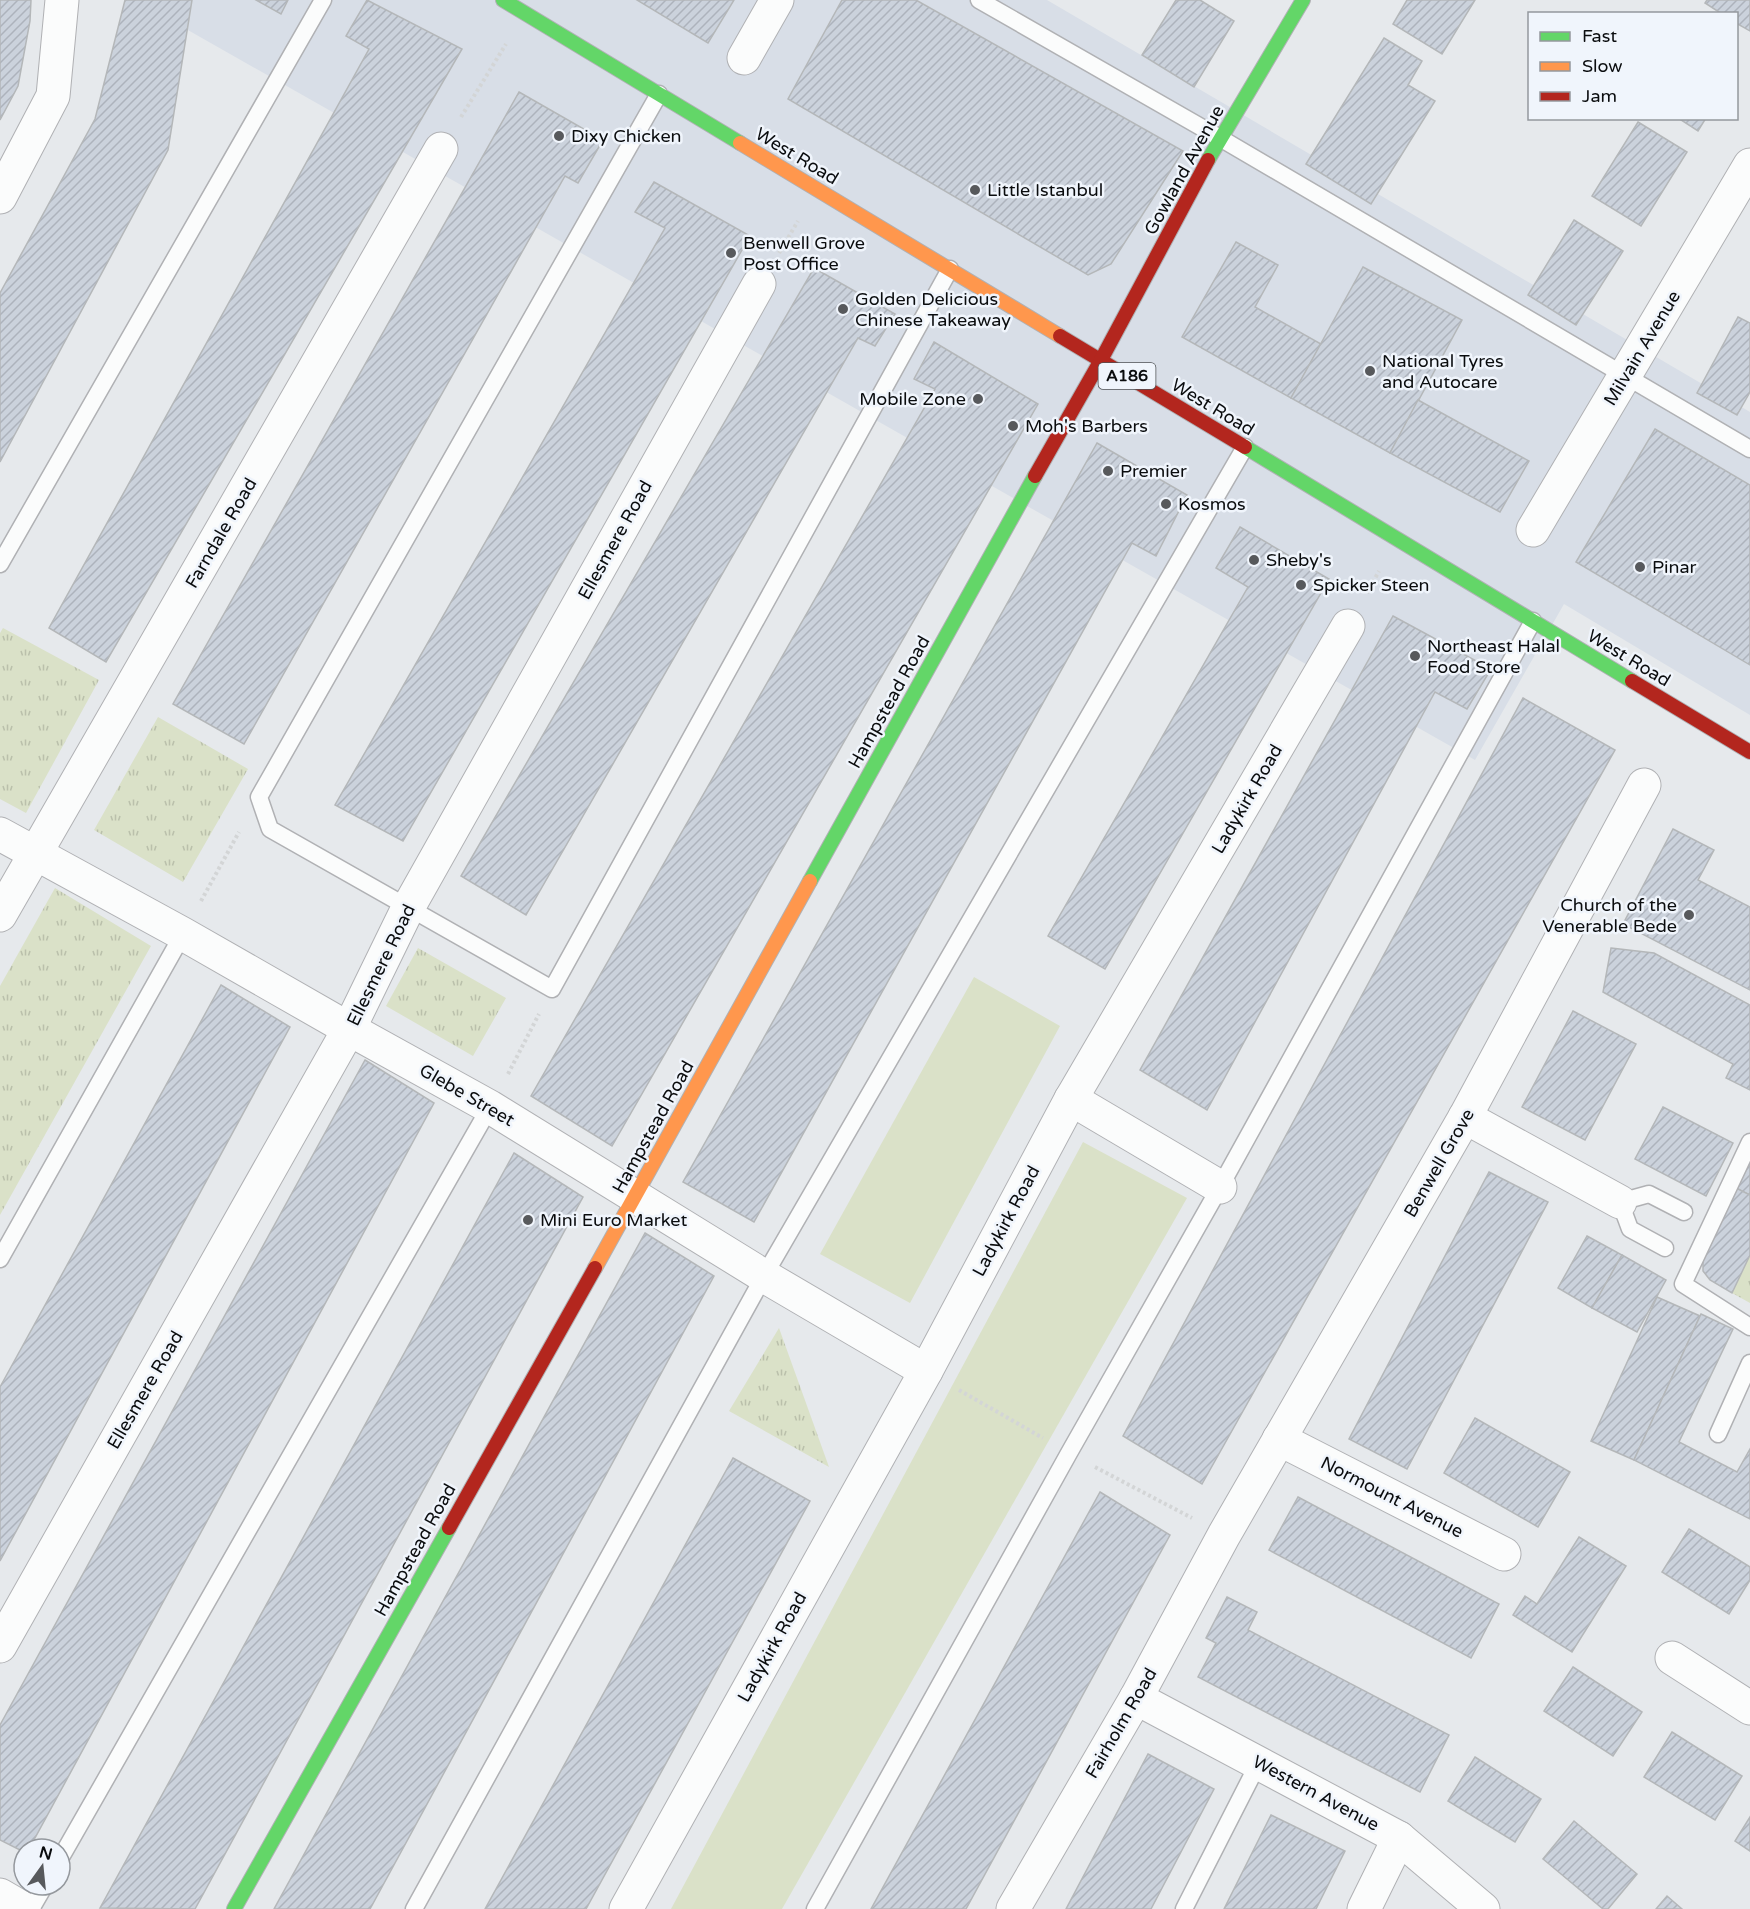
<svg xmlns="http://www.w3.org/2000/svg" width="1750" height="1909" font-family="'Varela Round',sans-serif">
	<defs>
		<pattern id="grass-tufts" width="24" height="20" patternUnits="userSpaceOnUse" patternTransform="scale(1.5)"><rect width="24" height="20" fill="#dae1c8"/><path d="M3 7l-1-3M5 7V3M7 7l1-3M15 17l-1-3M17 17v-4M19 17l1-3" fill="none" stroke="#bac0ab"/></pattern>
		<pattern id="building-hatch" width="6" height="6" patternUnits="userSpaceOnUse" patternTransform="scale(1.5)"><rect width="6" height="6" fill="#cbd2dc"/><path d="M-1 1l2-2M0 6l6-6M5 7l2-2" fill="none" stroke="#adb3bc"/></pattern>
	</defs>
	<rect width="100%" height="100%" fill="#e6e9ec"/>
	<path fill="#d8dee7" d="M 135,0 L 1047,0 L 1750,412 L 1750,715 L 1564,604 L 1475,760 Z"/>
	<g fill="url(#grass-tufts)">
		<path d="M 3,628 L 99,680 L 26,813 L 0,799 L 0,633 Z"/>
		<path d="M 158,717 L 248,769 L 183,882 L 94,830 Z"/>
		<path d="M 55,888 L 151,946 L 0,1215 L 0,986 Z"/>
		<path d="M 418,948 L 506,998 L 473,1056 L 386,1006 Z"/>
		<path d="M 1750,1255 L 1750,1303 L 1732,1293 Z"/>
		<path d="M 779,1328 L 829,1467 L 729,1411 Z"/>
	</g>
	<g fill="#dae1c8">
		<path d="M 974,977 L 1060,1026 L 910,1303 L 820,1254 Z"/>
		<path d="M 1083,1142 L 1187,1198 L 782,1909 L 671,1909 Z"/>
	</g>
	<g fill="url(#building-hatch)" stroke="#b4b7b9" stroke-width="1.5">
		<path d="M 0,0 L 31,0 L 30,21 L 18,86 L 0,120 Z"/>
		<path d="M 125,0 L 192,0 L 168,150 L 0,462 L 0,293 L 95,119 Z"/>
		<path d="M 256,0 L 288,0 L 281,14 Z"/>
		<path d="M 367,0 L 462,49 L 106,662 L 49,628 L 369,49 L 346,36 Z"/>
		<path d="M 637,0 L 734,0 L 708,43 Z"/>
		<path d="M 842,0 L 916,0 L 1183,151 L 1111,264 L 1088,275 L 788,99 Z"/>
		<path d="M 1176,0 L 1200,0 L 1234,21 L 1194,87 L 1142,55 Z"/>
		<path d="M 1407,0 L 1475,0 L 1442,54 L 1393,24 Z"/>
		<path d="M 1707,0 L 1750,0 L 1750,31 L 1736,23 L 1736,14 L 1722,14 L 1705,3 Z"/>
		<path d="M 1384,38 L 1422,61 L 1408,85 L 1435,101 L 1371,204 L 1306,164 Z"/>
		<path d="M 519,92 L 603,140 L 578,183 L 565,176 L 244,744 L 173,704 Z"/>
		<path d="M 1678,118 L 1706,118 L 1698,131 Z"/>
		<path d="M 1638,122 L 1687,152 L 1641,226 L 1592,196 Z"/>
		<path d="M 654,182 L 750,236 L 403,841 L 335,805 L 665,228 L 635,212 Z"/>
		<path d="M 1574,220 L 1623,251 L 1576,325 L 1528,295 Z"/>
		<path d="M 1236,242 L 1278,265 L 1255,307 L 1321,344 L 1291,398 L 1182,337 Z"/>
		<path d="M 1363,267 L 1462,320 L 1390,453 L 1291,398 Z"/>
		<path d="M 814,268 L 895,314 L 875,346 L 858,338 L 526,915 L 461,876 Z"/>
		<path d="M 1738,317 L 1750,323 L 1750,392 L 1737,415 L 1697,393 Z"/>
		<path d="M 934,342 L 1038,404 L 612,1146 L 531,1096 L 935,389 L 914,379 Z"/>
		<path d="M 1418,400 L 1529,461 L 1500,512 L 1390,453 Z"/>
		<path d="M 1655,429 L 1750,485 L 1750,665 L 1576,562 Z"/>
		<path d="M 1097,443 L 1187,495 L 1156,556 L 1132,543 L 754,1222 L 683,1182 Z"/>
		<path d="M 1240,527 L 1329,579 L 1105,969 L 1048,936 L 1248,587 L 1216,568 Z"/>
		<path d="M 1393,616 L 1491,669 L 1467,709 L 1435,692 L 1207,1110 L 1140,1070 Z"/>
		<path d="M 1523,698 L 1615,750 L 1202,1484 L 1123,1436 Z"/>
		<path d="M 1673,829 L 1714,850 L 1698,880 L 1750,907 L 1750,990 L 1623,924 Z"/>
		<path d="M 1611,948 L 1654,953 L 1750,1005 L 1750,1090 L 1726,1078 L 1733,1064 L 1603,992 Z"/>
		<path d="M 221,985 L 290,1027 L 0,1561 L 0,1387 Z"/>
		<path d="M 1573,1011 L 1636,1044 L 1585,1140 L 1522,1107 Z"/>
		<path d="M 365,1060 L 434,1103 L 29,1849 L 24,1849 L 24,1852 L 0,1840 L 0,1725 Z"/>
		<path d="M 1663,1107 L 1733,1143 L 1706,1196 L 1635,1159 Z"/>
		<path d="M 514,1153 L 583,1197 L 195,1909 L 100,1908 Z"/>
		<path d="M 1750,1159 L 1750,1195 L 1736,1188 Z"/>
		<path d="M 1489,1172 L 1548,1202 L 1407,1469 L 1349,1439 Z"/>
		<path d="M 1736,1188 L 1750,1195 L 1750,1255 L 1732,1293 L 1710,1280 L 1703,1271 L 1703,1260 Z"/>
		<path d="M 645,1233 L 714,1276 L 370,1909 L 274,1909 Z"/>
		<path d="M 1587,1236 L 1622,1255 L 1592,1308 L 1558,1288 Z"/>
		<path d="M 1622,1255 L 1666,1280 L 1637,1332 L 1592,1308 Z"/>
		<path d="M 1657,1297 L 1700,1316 L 1634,1460 L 1591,1441 Z"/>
		<path d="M 1701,1314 L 1733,1329 L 1679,1442 L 1737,1472 L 1750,1449 L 1750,1519 L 1634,1460 Z"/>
		<path d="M 1475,1418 L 1570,1472 L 1538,1527 L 1444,1473 Z"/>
		<path d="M 733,1458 L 810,1501 L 586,1909 L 485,1909 Z"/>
		<path d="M 1100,1492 L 1170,1535 L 966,1909 L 871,1909 Z"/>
		<path d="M 1298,1497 L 1499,1604 L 1471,1658 L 1269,1550 Z"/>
		<path d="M 1689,1529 L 1750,1567 L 1750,1580 L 1729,1614 L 1662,1572 Z"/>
		<path d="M 1579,1537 L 1626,1566 L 1572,1652 L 1513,1615 L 1525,1596 L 1537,1604 Z"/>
		<path d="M 1227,1597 L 1257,1612 L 1248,1630 L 1449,1735 L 1420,1792 L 1198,1677 L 1216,1643 L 1206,1638 Z"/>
		<path d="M 1573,1667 L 1642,1712 L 1613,1756 L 1544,1711 Z"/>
		<path d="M 1672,1732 L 1742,1776 L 1715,1820 L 1644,1777 Z"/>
		<path d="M 1148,1754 L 1214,1789 L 1151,1909 L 1066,1909 Z"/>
		<path d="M 1475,1757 L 1541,1799 L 1515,1842 L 1448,1801 Z"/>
		<path d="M 1271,1815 L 1345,1851 L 1316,1909 L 1224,1909 Z"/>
		<path d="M 1750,1817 L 1750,1851 L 1735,1841 Z"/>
		<path d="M 1574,1821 L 1637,1874 L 1608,1909 L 1603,1909 L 1543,1859 Z"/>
		<path d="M 1667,1896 L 1682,1909 L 1656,1909 Z"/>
	</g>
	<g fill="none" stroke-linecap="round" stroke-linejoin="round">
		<defs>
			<g id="lane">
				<path d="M 979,0 L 1220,138 L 1750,449"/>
				<path d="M 659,94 L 259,797 L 270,829 L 552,989 L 950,269"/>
				<path d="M 0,564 L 323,0"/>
				<path d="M 1750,1142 L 1683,1284 L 1750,1327"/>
				<path d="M 1665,1248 L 1630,1229 L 1620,1202 L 1649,1194 L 1684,1212"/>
				<path d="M 0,1259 L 183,934"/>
				<path d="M 1718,1434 L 1750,1363"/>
				<path d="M 60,1859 L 490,1107"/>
				<path d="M 31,1909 L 45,1885"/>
				<path d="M 414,1909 L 764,1276 L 1245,447"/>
				<path d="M 815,1909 L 1069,1453 L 1220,1187 L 1533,621"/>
				<path d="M 1184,1909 L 1259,1762"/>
			</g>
			<g id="street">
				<path d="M 744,58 L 777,0"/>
				<path d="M 0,197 L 53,96 L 62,0"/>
				<path d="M 1533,530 L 1750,165"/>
				<path d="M 0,834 L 183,934 L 349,1029 L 490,1107 L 764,1276 L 926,1371"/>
				<path d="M 0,915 L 441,149"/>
				<path d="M 1071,1099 L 1220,1187"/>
				<path d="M 1465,1117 L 1620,1202"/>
				<path d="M 1279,1439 L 1504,1554"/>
				<path d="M 0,1646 L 349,1029 L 408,908 L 759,284"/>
				<path d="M 1672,1658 L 1750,1708"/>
				<path d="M 1136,1698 L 1399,1838 L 1483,1909"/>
				<path d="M 0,1895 L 24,1909"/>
				<path d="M 626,1909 L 926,1371 L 1071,1099 L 1348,626"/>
				<path d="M 1013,1909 L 1136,1698 L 1224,1535 L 1465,1117 L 1644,785"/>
				<path d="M 1364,1909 L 1399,1838"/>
			</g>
			<g id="fast">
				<path d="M 503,0 L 740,143"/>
				<path d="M 1208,160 L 1303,0"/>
				<path d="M 1245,447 L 1632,681"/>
				<path d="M 810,881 L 1035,476"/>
				<path d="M 234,1909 L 449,1528"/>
			</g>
			<g id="slow">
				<path d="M 740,143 L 1060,336"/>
				<path d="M 595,1268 L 810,881"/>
			</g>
			<g id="jam">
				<path d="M 1060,336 L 1245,447"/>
				<path d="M 1035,476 L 1101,360 L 1208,160"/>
				<path d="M 1632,681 L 1750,752"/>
				<path d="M 449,1528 L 595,1268"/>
			</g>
		</defs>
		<use href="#lane" stroke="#b0b1b4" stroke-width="19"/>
		<use href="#street" stroke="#b0b1b4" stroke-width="35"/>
		<use href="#fast" stroke="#b0b1b4" stroke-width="16"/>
		<use href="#slow" stroke="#b0b1b4" stroke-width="16"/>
		<use href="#jam" stroke="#b0b1b4" stroke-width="16"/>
		<g stroke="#d3d5d6" stroke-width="4" stroke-dasharray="3 3" stroke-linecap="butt">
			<path d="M 461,117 L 506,44"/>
			<path d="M 779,253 L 798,221"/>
			<path d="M 1367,593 L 1379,571"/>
			<path d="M 201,901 L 239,832"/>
			<path d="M 508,1074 L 539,1014"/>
			<path d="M 959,1390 L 1043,1438"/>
			<path d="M 1095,1467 L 1192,1518"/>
		</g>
		<use href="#lane" stroke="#fbfcfc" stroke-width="16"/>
		<use href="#street" stroke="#fbfcfc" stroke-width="33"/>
		<use href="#fast" stroke="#63d668" stroke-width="14"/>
		<use href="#slow" stroke="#ff974d" stroke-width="14"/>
		<use href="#jam" stroke="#b3261e" stroke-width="14"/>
	</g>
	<g fill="#57595c" stroke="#f0f5fc" stroke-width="2">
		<circle cx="559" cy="136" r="6"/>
		<circle cx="975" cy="190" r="6"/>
		<circle cx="731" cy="253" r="6"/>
		<circle cx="843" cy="309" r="6"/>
		<circle cx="1370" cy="371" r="6"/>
		<circle cx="978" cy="399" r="6"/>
		<circle cx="1013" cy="426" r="6"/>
		<circle cx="1108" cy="471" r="6"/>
		<circle cx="1166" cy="504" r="6"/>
		<circle cx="1254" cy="560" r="6"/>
		<circle cx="1640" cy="567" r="6"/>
		<circle cx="1301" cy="585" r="6"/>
		<circle cx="1415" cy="656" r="6"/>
		<circle cx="1689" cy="915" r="6"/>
		<circle cx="528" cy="1220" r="6"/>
	</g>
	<g text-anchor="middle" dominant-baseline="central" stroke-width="5" stroke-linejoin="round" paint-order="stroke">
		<rect fill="#f0f5fc" stroke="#4f5255" stroke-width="1.5" x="1098.5" y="363" width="57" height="26" rx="4.5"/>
		<g font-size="16" font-weight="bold" fill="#0a0c0e">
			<text x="1127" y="376">A186</text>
		</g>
		<g font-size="18" fill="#0a0c0e" stroke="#f0f5fc" text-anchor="start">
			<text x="571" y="136">Dixy Chicken</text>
			<text x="987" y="190">Little Istanbul</text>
			<text x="743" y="243">Benwell Grove<tspan x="743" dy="21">Post Office</tspan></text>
			<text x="855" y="299">Golden Delicious<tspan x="855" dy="21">Chinese Takeaway</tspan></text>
			<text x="1382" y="361">National Tyres<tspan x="1382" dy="21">and Autocare</tspan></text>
			<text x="966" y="399" text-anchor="end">Mobile Zone</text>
			<text x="1025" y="426">Moh's Barbers</text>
			<text x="1120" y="471">Premier</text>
			<text x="1178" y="504">Kosmos</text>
			<text x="1266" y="560">Sheby's</text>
			<text x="1652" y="567">Pinar</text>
			<text x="1313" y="585">Spicker Steen</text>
			<text x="1427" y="646">Northeast Halal<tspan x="1427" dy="21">Food Store</tspan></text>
			<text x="1677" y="905" text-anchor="end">Church of the<tspan x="1677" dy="21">Venerable Bede</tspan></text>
			<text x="540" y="1220">Mini Euro Market</text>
		</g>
		<g font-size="18" fill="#0a0c0e" stroke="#f0f5fc">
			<text transform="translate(797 156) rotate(31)">West Road</text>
			<text transform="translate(1184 170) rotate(-61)">Gowland Avenue</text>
			<text transform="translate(1642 348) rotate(-59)">Milvain Avenue</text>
			<text transform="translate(1213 407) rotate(31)">West Road</text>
			<text transform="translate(221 533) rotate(-60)">Farndale Road</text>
			<text transform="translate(615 540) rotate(-61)">Ellesmere Road</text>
			<text transform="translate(1629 658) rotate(31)">West Road</text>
			<text transform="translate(889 702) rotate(-61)">Hampstead Road</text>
			<text transform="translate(1247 799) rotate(-60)">Ladykirk Road</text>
			<text transform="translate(381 965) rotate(-64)">Ellesmere Road</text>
			<text transform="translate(467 1095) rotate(30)">Glebe Street</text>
			<text transform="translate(653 1127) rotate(-61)">Hampstead Road</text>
			<text transform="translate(1439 1163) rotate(-60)">Benwell Grove</text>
			<text transform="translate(1006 1221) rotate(-62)">Ladykirk Road</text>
			<text transform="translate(145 1390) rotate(-60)">Ellesmere Road</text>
			<text transform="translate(1392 1497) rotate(27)">Normount Avenue</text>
			<text transform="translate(415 1550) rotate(-61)">Hampstead Road</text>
			<text transform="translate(772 1647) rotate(-61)">Ladykirk Road</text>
			<text transform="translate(1121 1723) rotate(-60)">Fairholm Road</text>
			<text transform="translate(1316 1793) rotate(28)">Western Avenue</text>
		</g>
	</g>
	<rect x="1528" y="12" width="210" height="108" fill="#f0f5fc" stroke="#94989d" stroke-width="1.5"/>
	<rect x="1540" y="32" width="30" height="9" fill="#63d668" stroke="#94989d" stroke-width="1.5"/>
	<text x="1582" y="42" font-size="18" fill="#0a0c0e">Fast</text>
	<rect x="1540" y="62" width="30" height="9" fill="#ff974d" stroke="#94989d" stroke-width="1.5"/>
	<text x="1582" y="72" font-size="18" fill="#0a0c0e">Slow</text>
	<rect x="1540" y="92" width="30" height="9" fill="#b3261e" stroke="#94989d" stroke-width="1.5"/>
	<text x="1582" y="102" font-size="18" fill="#0a0c0e">Jam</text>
	<g transform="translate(42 1867) rotate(15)"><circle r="28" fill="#f0f5fc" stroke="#94989d" stroke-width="1.5"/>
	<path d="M0-4.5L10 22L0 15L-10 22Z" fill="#57595c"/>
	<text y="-9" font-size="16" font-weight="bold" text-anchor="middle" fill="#0a0c0e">N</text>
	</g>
</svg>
